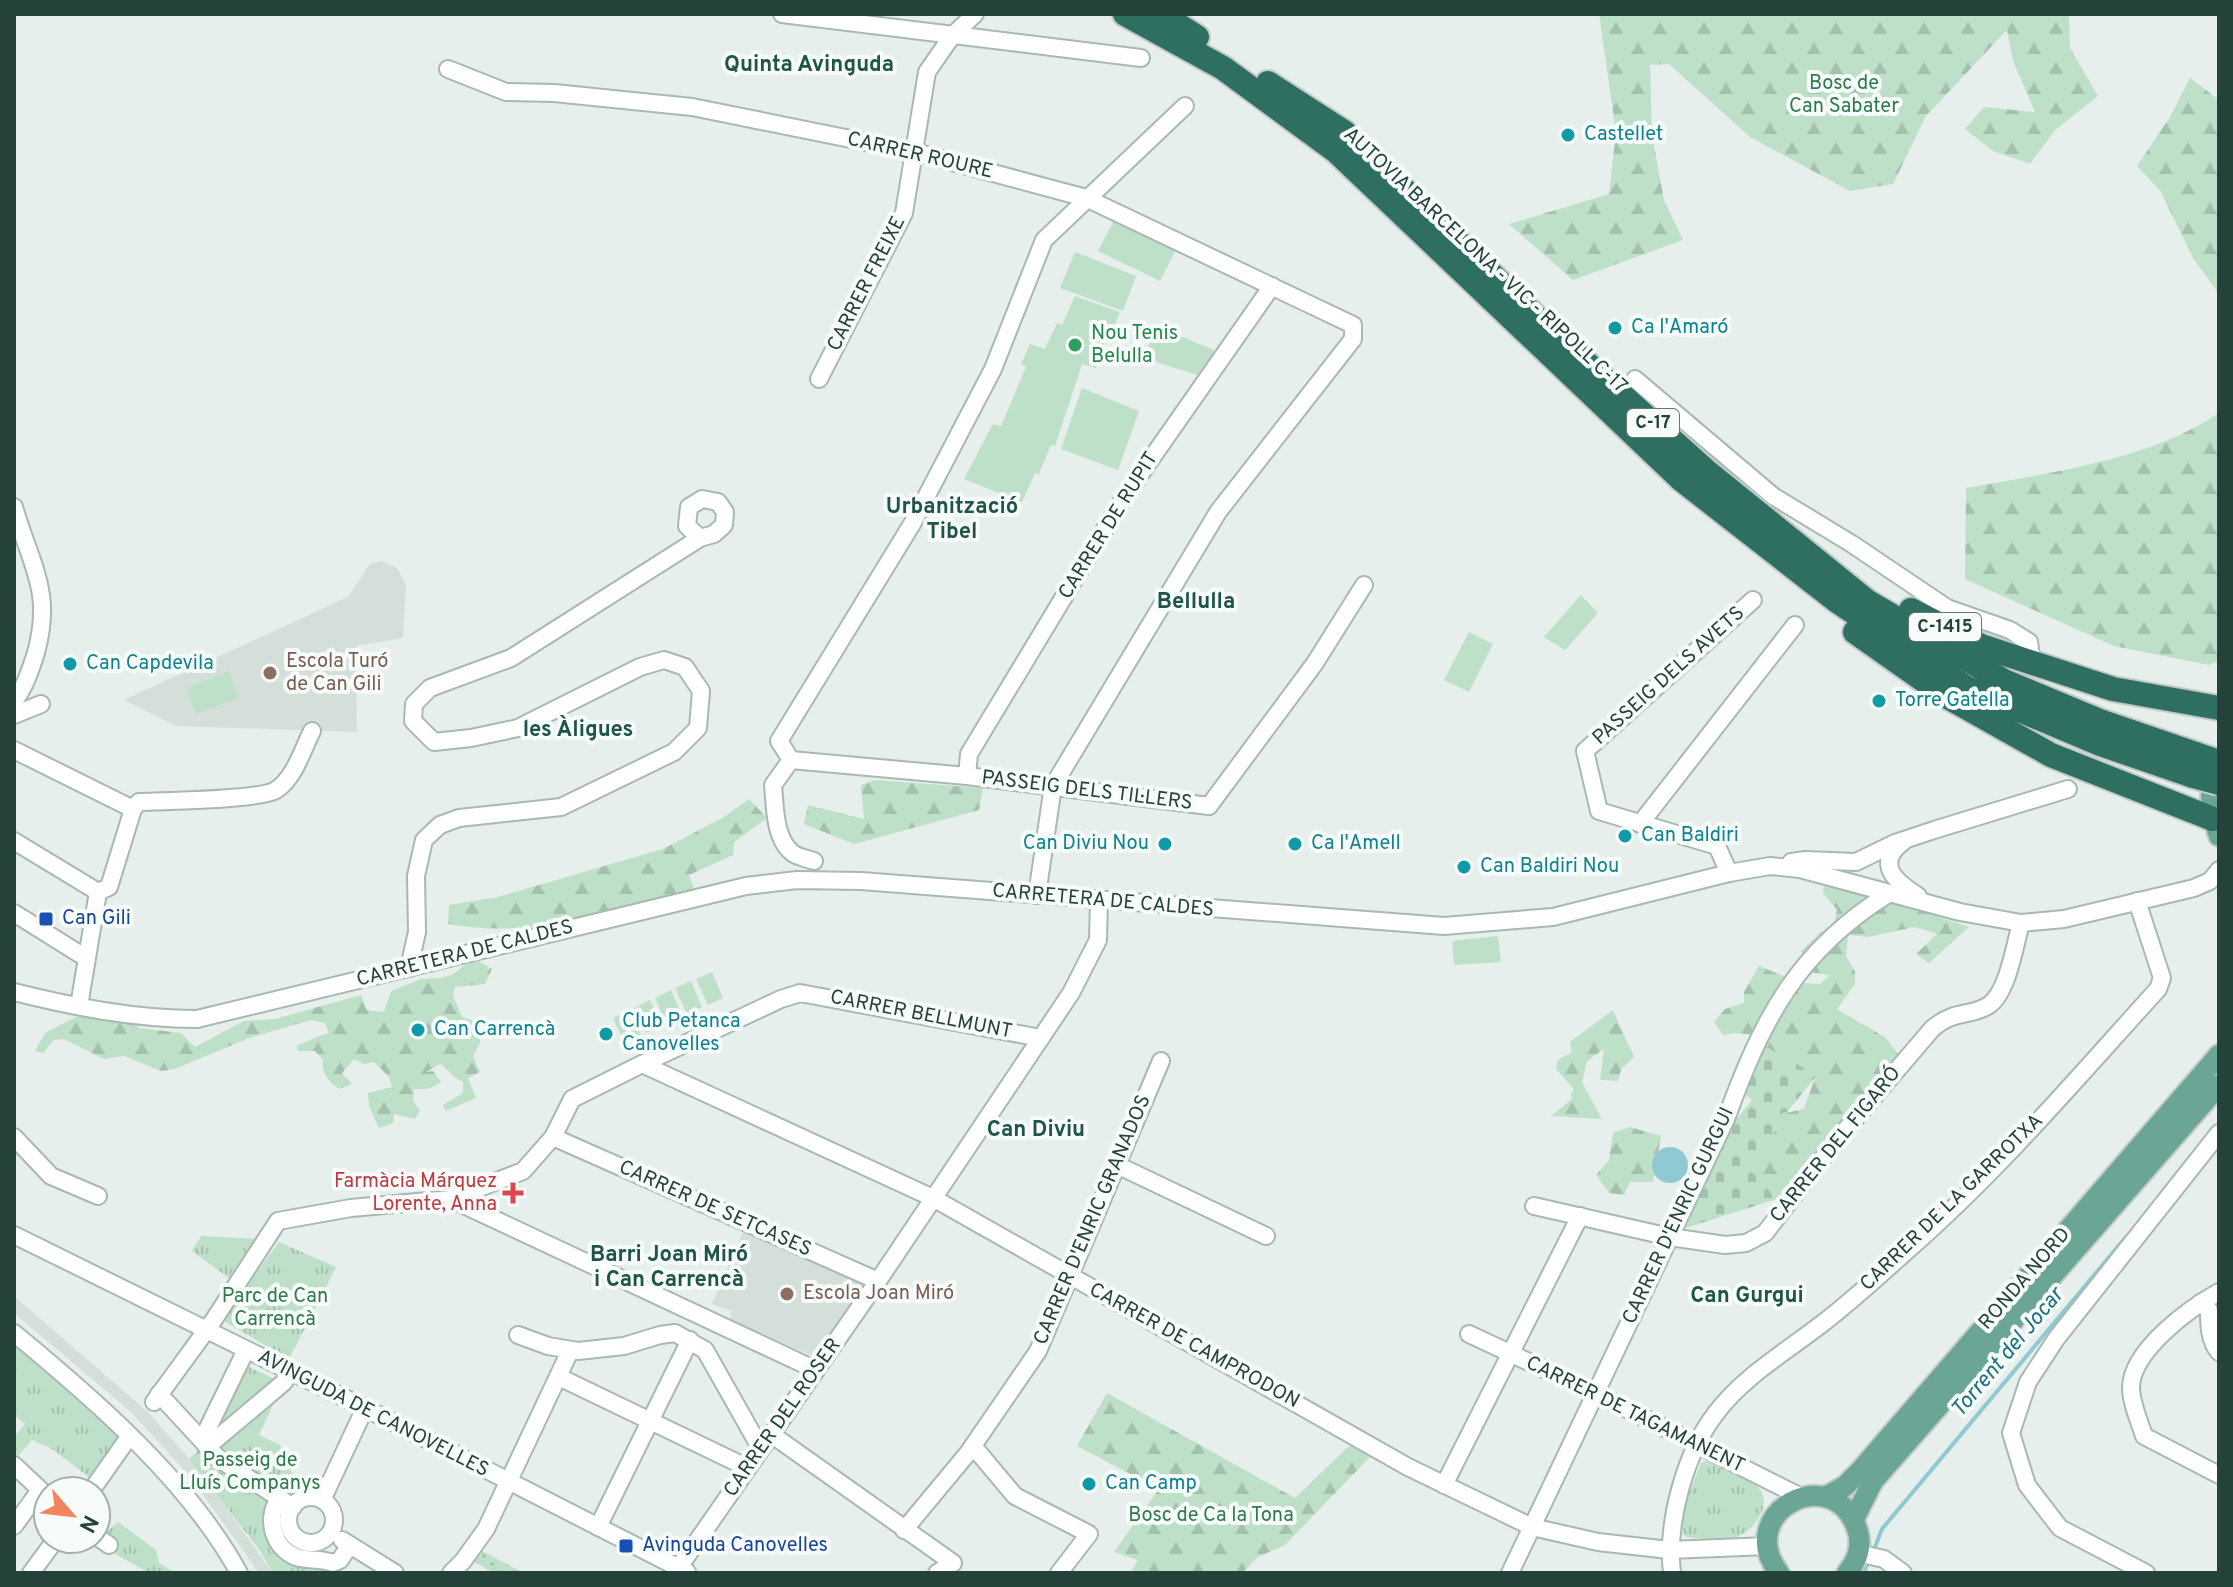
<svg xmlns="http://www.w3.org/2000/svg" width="2233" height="1587" font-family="Overpass,sans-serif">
	<defs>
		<pattern id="forest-firs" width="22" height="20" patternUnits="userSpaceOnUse" patternTransform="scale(2)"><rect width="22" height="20" fill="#bfe0c8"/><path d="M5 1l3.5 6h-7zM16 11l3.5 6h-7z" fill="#a4c1ad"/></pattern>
		<pattern id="cemetery-stones" width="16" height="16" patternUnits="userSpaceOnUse" patternTransform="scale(2)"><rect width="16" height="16" fill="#bfe0c8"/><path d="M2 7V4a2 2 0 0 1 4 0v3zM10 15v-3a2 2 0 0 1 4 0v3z" fill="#a4c1ad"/></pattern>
		<pattern id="park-tufts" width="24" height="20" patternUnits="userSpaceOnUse" patternTransform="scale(2)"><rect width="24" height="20" fill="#bfe0c8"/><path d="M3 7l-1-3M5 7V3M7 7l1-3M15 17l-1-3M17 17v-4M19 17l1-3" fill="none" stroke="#a4c1ad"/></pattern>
		<pattern id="garden-dots" width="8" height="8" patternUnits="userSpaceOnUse" patternTransform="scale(2)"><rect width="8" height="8" fill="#bfe0c8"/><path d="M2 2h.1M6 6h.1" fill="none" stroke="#a4c1ad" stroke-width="1.8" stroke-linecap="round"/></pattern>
	</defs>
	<rect width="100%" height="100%" fill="#e6efeb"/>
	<g fill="#d4dfda">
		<path d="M 381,561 L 397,568 L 406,585 L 403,638 L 356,646 L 357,732 L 176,726 L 124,700 L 348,597 L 370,564 Z"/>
		<path d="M 743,1231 L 865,1284 L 818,1358 L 730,1321 L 732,1311 L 712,1304 Z"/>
		<path d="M 14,1296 L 149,1413 L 199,1470 L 273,1573 L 259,1573 L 191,1478 L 131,1412 L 14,1313 Z"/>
	</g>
	<g fill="#bfe0c8">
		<path d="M 1114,220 L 1176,249 L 1160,281 L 1098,251 Z"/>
		<path d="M 1075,252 L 1136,276 L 1123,311 L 1060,288 Z"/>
		<path d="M 1075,296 L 1120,312 L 1109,341 L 1091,335 L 1105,341 L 1096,368 L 1082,364 L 1055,446 L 1051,445 L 1039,474 L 1035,473 L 1022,502 L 964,479 L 993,424 L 1001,426 L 1026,367 L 1021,364 L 1030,344 L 1045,349 L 1057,323 L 1062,325 Z"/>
		<path d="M 1156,326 L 1214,350 L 1203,377 L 1144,358 Z"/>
		<path d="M 1082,388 L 1139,411 L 1118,470 L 1061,449 Z"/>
		<path d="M 1581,595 L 1598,613 L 1565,650 L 1544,637 Z"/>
		<path d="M 1469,632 L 1493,644 L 1469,692 L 1444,680 Z"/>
		<path d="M 229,671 L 238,698 L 196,714 L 187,688 Z"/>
		<path d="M 1498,936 L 1501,962 L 1454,965 L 1452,941 Z"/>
		<path d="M 712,972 L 723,998 L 708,1005 L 696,979 Z"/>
		<path d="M 691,981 L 702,1007 L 687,1014 L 675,988 Z"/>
		<path d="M 671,990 L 682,1016 L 666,1023 L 655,998 Z"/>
		<path d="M 650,1000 L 662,1026 L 646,1033 L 634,1008 Z"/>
		<path d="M 629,1010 L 641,1036 L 625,1043 L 613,1018 Z"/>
	</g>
	<g fill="url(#forest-firs)">
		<path d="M 1599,14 L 2069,14 L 2070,48 L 2098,96 L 2055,130 L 2030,164 L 1993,151 L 1965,129 L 1984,107 L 2035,112 L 2013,61 L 2007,30 L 1926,116 L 1893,184 L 1850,191 L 1750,137 L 1669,64 L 1650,65 L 1652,135 L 1664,200 L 1683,240 L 1573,280 L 1509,224 L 1609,194 L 1616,132 Z"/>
		<path d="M 2190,78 L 2219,100 L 2219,294 L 2193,258 L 2161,192 L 2137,166 L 2170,117 Z"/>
		<path d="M 2219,413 L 2219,661 L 2209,665 L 2114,646 L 1965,579 L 1966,488 C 2048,473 2150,460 2219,413 Z"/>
		<path d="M 875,780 L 983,788 L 979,810 L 854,844 L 804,824 L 808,805 L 864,819 L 861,785 Z"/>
		<path d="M 749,799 L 767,818 L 734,842 L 733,855 L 689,875 L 696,893 C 615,913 532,939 448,924 L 449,905 L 498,897 L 663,849 L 724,817 Z"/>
		<path d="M 1824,886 L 1840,890 L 1862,891 L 1969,927 L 1929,963 L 1916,954 L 1937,934 L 1915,927 L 1868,937 L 1848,935 L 1846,956 L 1855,971 L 1855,984 L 1837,1009 L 1886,1038 L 1900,1057 L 1782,1204 L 1745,1166 L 1758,1151 L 1759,1137 L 1781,1114 L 1804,1109 L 1816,1075 L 1762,1045 L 1755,1035 L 1735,1033 L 1723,1035 L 1714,1022 L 1725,1009 L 1744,1003 L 1744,992 L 1759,966 L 1801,983 L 1820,984 L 1830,975 L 1809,972 L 1801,951 L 1821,932 L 1833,929 L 1837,910 L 1823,893 Z"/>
		<path d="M 473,958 L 492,969 L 485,984 L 455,987 L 453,996 L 462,1017 L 480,1023 L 480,1043 L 473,1056 L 480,1072 L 468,1078 L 476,1098 L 446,1111 L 443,1105 L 463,1093 L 463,1082 C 453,1078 449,1070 440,1064 L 426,1072 L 433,1071 L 441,1082 L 428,1089 L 414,1089 L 413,1101 L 420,1110 L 415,1119 L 394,1114 L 393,1123 L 379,1128 L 369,1106 L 368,1093 L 392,1087 L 389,1077 L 374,1062 L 364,1064 L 354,1059 L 342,1073 L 352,1084 L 340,1089 C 329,1084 321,1072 323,1060 L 315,1051 L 298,1051 L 297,1045 C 309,1042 318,1035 329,1033 L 325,1023 L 311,1020 L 249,1038 L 175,1069 L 161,1071 L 124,1056 L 104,1059 L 64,1039 L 54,1040 L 43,1053 L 35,1051 L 45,1033 L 76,1017 L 126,1018 L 139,1028 L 181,1033 L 195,1047 L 244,1021 L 275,1019 L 361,995 L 367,1010 L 384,1012 L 391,991 L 421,979 L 441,978 L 454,974 Z"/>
		<path d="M 1613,1010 L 1634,1057 L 1621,1069 L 1618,1081 L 1600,1080 L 1604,1049 L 1587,1061 L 1582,1083 L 1602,1119 L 1551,1116 L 1572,1099 L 1571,1093 L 1574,1089 L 1556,1069 L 1558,1060 L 1572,1052 L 1570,1042 Z"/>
		<path d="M 1630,1127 L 1661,1136 L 1653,1182 L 1630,1182 L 1624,1195 L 1609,1193 L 1596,1175 L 1609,1160 L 1613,1133 Z"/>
		<path d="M 1107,1393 L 1295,1498 L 1351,1444 L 1370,1457 L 1285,1545 L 1258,1557 L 1242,1573 L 1130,1573 L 1138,1560 L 1114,1552 L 1159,1489 L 1077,1446 Z"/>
	</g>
	<path fill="url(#cemetery-stones)" d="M 1762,1045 L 1817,1075 L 1787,1112 L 1781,1114 L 1774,1133 L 1759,1137 L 1758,1151 L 1746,1166 L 1777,1199 L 1679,1230 L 1724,1135 L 1752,1100 L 1742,1092 Z"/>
	<g fill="url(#park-tufts)">
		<path d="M 201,1236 L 259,1239 L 237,1273 L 249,1283 L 279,1242 L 336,1267 L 289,1359 L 222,1320 L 244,1289 L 192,1251 Z"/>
		<path d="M 14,1342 L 126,1440 L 97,1483 L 52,1449 L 32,1440 L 18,1456 L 14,1453 L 14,1437 L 25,1424 L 14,1415 Z"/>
		<path d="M 245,1365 L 283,1383 L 259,1435 L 280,1445 L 302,1497 C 288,1504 287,1516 287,1531 L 304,1545 L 319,1544 L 335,1573 L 273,1573 L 261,1552 L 189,1459 L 201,1448 Z"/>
		<path d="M 1708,1460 C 1722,1467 1747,1474 1758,1487 C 1775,1505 1751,1535 1731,1539 C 1717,1541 1701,1538 1686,1537 L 1683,1534 C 1680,1511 1693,1484 1701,1463 Z"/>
		<path d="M 118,1522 L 156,1550 L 159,1563 L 175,1573 L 149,1573 L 89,1539 L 103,1534 Z"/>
	</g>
	<path fill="url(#garden-dots)" d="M 480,1550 L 524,1573 L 493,1573 L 473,1561 Z"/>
	<circle fill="#8ec9d4" cx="1670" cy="1165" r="18"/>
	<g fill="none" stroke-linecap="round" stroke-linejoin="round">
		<g stroke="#8ec9d4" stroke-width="4">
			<path d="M 1875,1547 L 1882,1529 L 2126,1237"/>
			<path d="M 1864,1573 L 1867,1565"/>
		</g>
		<defs>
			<g id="minor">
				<path d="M 782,14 L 1141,58"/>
				<path d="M 448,69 L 506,92 L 554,93 L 692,107 L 915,152 L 1086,198 L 1353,325 L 1353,339 L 1218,512 L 1053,786 L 1037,895"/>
				<path d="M 819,379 L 904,213 L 927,72 L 952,36 L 975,14"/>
				<path d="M 1635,379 L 1773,496 L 1852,544 L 1947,608 L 2010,630 L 2029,642 L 2032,662"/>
				<path d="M 14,507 C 31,566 54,592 35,656 C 30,671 24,689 14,701"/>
				<path d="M 14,715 L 41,704"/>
				<path d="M 14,750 L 133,809"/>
				<path d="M 791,760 L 779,741 L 912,524 L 993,369 L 1044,240 L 1185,106"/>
				<path d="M 791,760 L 967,776 L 1209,806 L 1315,663 L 1364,585"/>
				<path d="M 791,760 L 773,785 C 775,805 774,841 794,854 C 799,857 808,859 814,861"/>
				<path d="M 967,776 L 969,754 L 1123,499 L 1272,286"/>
				<path d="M 1640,824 L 1795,625"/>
				<path d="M 14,841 L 98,892"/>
				<path d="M 1903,842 C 1874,864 1896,882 1918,896"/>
				<path d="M 1791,862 L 1806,860 L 1856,862 L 1895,843 L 1934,830 L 2068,789"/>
				<path d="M 1729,873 L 1717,846 L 1599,811 L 1585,751 L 1753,600"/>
				<path d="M 14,913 L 86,958"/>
				<path d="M 409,968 L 417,932 L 416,876 L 424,840 L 440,825 L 459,818 L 561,807 L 674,752 L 698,728 L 701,691 L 685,667 L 664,660 L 640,667 L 518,728 L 471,738 L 434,742 L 413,721 L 414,704 L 430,688 L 511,658 L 700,538 L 714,534 L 724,525 L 725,512 L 718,502 L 702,499 L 689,507 L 687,526 L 700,538"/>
				<path d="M 14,992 C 74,1007 135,1019 197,1019 L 746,886 L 797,880 L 861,881 L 1444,926 L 1553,917 L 1729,873 L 1770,866 L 1800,869 L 1960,912 L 2021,923 L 2064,919 L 2194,888 L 2210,881 L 2219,870"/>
				<path d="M 79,1006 L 98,892 L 109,887 L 133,809 L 139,802 C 164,801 260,800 276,790 C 294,779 303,749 312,731"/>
				<path d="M 642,1064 L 933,1198 L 1408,1467 L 1532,1527 L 1598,1542 L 1669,1550 L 1768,1546"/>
				<path d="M 14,1137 L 51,1176 L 98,1196"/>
				<path d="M 553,1137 L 878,1281"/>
				<path d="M 1117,1165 L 1266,1236"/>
				<path d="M 451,1199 L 816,1370"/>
				<path d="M 1534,1206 L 1670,1237 L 1725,1245 L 1746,1243 L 1765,1233 L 1837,1140 L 1932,1029 C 1954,1009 1972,1017 1989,1005 C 2008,992 2015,944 2021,923"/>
				<path d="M 14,1235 L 365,1408 L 687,1572"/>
				<path d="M 2219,1292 C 2190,1308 2132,1350 2131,1387 C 2131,1403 2139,1420 2144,1436 L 2219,1475"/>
				<path d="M 2200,1303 L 2209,1310 C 2209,1324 2209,1341 2219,1352"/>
				<path d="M 14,1333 C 94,1399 189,1481 239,1573"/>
				<path d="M 1469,1334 L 1595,1393 L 1801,1497"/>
				<path d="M 518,1335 L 548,1346 L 578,1351 L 624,1346 L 660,1335 L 675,1333 L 705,1350 L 761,1449"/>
				<path d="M 559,1377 L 748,1468"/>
				<path d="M 159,1394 L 219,1459 L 293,1507"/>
				<path d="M 154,1402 L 213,1321 L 278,1221 L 351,1208 L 451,1199 L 523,1171 L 553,1137 L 572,1099 L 642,1064 L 781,999 L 800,993 L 1041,1038"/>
				<path d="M 771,1434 L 953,1563 L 937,1573"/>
				<path d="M 973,1446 L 1015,1496 L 1089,1534 L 1059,1573"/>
				<path d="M 207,1447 L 283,1383 L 291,1372"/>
				<path d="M 207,1447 L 205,1434 L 246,1350"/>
				<path d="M 14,1465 L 48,1497"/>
				<path d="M 1444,1485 L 1580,1216"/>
				<path d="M 91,1491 L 129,1437"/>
				<circle cx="311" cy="1520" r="23"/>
				<path d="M 279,1499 C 265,1518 273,1548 296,1557 C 308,1561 320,1558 333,1563 L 340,1560 L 350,1545"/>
				<path d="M 322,1500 L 365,1408"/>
				<path d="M 14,1526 L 40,1490"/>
				<path d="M 598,1527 L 690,1340"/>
				<path d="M 904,1530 L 968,1453 L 1038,1351 L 1161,1061"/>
				<path d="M 96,1536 L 109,1545"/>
				<path d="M 342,1540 L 395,1573"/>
				<path d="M 1858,1553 L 1884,1559 L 1903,1573"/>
				<path d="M 31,1573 L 56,1539"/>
				<path d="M 451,1573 L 463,1561 L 486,1529 L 570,1351"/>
				<path d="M 675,1573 L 878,1281 L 1071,993 L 1098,940 L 1099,900"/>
				<path d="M 1510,1573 L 1726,1119 C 1762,1020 1797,950 1890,893"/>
				<path d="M 1672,1573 C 1666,1523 1685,1453 1716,1413 C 1744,1376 1787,1351 1823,1323 C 1853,1300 1882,1273 1910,1248 C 2000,1169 2078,1077 2158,989 L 2162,978 L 2137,901"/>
				<path d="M 2146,1573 L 2060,1528 L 2027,1485 L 2011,1433 L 2028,1382 L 2056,1339 L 2219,1133"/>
			</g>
			<g id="major">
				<path d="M 2216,768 C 2208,790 2211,814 2219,836"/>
				<path d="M 1826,1497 L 1845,1486 L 1860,1471 L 2219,1055"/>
				<path d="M 1854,1519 L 1873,1481 L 2219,1085"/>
				<path d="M 1779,1573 C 1732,1511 1836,1458 1858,1532 C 1862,1547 1857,1561 1847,1573"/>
			</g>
			<g id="highway">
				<path d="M 1125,14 L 1223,68 L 1336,151 L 1682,480 L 1837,601 L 1965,687 L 2100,744 L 2193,776"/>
				<path d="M 1161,14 L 1197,37"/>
				<path d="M 1268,83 L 1344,132 L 1546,327 L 1705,470 L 1868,602 L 2004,681 L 2100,721 L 2196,754"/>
				<path d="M 1911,610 L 1981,646 L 2113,689 L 2219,708"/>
				<path d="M 1855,632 L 1946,696 L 2051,755 L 2213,819"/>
			</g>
		</defs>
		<use href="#minor" stroke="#a8b8b2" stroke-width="20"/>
		<use href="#major" stroke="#c2cac8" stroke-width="24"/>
		<use href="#highway" stroke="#c2cac8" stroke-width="28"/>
		<use href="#minor" stroke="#fff" stroke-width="16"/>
		<use href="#major" stroke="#6aa596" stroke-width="20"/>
		<use href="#highway" stroke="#2f6f62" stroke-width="24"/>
		<defs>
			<g id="highway-bridge">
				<path d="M 2196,754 L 2219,762"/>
				<path d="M 2193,776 L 2219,783"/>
			</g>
		</defs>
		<use href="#highway-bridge" stroke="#c2cac8" stroke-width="28" stroke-linecap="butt"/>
		<use href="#highway-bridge" stroke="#2f6f62" stroke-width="24"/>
	</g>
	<g fill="#0f9aa8" stroke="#f7fbf9" stroke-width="3">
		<circle cx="1568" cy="135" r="8"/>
		<circle cx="1615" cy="328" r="8"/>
		<circle cx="70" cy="664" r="8"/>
		<circle cx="1879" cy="701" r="8"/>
		<circle cx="1625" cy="836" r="8"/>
		<circle cx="1165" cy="844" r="8"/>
		<circle cx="1295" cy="844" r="8"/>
		<circle cx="1464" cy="867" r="8"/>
		<circle cx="418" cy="1030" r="8"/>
		<circle cx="606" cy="1034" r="8"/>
		<circle cx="1089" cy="1484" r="8"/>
	</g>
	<circle fill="#2e9e5b" stroke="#f7fbf9" stroke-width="3" cx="1075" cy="345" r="8"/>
	<g fill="#8d6e63" stroke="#f7fbf9" stroke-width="3">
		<circle cx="270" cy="673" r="8"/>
		<circle cx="787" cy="1294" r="8"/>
	</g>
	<g fill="#1a4fb4" stroke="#f7fbf9" stroke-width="3">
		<rect x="38" y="911" width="16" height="16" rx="4"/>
		<rect x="618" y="1538" width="16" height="16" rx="4"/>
	</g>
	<path fill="#e0444e" stroke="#f7fbf9" stroke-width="3" d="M509 1181h8v8h8v8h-8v8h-8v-8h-8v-8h8z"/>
	<g text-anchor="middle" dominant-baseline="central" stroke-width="8" stroke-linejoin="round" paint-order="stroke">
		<g fill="#f7fbf9" stroke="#637a73" stroke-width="2">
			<rect x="1627" y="409" width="52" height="28" rx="6"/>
			<rect x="1909" y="613" width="72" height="28" rx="6"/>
		</g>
		<g font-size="18" font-weight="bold" fill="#24423a">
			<text x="1653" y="423">C-17</text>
			<text x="1945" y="627">C-1415</text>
		</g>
		<g font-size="20" fill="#2d7a4b" stroke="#f7fbf9">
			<text x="1844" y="84">Bosc de<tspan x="1844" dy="23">Can Sabater</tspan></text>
			<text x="275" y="1297">Parc de Can<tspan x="275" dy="23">Carrencà</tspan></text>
			<text x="250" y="1461">Passeig de<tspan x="250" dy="23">Lluís Companys</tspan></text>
			<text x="1211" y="1516">Bosc de Ca la Tona</text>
		</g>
		<g font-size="20" fill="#0d838f" stroke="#f7fbf9" text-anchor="start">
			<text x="1584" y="135">Castellet</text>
			<text x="1631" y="328">Ca l'Amaró</text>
			<text x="86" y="664">Can Capdevila</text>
			<text x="1895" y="701">Torre Gatella</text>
			<text x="1641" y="836">Can Baldiri</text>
			<text x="1149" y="844" text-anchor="end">Can Diviu Nou</text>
			<text x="1311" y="844">Ca l'Amell</text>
			<text x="1480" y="867">Can Baldiri Nou</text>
			<text x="622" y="1022">Club Petanca<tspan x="622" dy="23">Canovelles</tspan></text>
			<text x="434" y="1030">Can Carrencà</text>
			<text x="1105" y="1484">Can Camp</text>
		</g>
		<g font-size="20" fill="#24423a" stroke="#f7fbf9">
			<text transform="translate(920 156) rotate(13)">CARRER ROURE</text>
			<text transform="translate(1485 261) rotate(43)">AUTOVIA BARCELONA - VIC - RIPOLL C-17</text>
			<text transform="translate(867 284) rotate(-63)">CARRER FREIXE</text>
			<text transform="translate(1109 526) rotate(-58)">CARRER DE RUPIT</text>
			<text transform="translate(1669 676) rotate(-42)">PASSEIG DELS AVETS</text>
			<text transform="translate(1087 791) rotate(7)">PASSEIG DELS TIL·LERS</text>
			<text transform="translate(1103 901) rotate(5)">CARRETERA DE CALDES</text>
			<text transform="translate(465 954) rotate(-14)">CARRETERA DE CALDES</text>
			<text transform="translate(921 1015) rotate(11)">CARRER BELLMUNT</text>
			<text transform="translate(1836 1145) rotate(-51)">CARRER DEL FIGARÓ</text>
			<text transform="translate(1952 1203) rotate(-44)">CARRER DE LA GARROTXA</text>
			<text transform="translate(715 1209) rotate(24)">CARRER DE SETCASES</text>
			<text transform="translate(1679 1216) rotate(-65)">CARRER D'ENRIC GURGUI</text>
			<text transform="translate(1093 1220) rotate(-67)">CARRER D'ENRIC GRANADOS</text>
			<text transform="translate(2025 1279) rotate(-49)">RONDA NORD</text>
			<text transform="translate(1194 1346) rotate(29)">CARRER DE CAMPRODON</text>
			<text transform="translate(373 1414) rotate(27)">AVINGUDA DE CANOVELLES</text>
			<text transform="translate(1635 1415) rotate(26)">CARRER DE TAGAMANENT</text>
			<text transform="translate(783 1418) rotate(-55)">CARRER DEL ROSER</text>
		</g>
		<g font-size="20" fill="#27864d" stroke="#f7fbf9" text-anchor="start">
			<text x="1091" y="334">Nou Tenis<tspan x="1091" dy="23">Belulla</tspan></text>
		</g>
		<g font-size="20" fill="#785e54" stroke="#f7fbf9" text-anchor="start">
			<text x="286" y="662">Escola Turó<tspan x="286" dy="23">de Can Gili</tspan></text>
			<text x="803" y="1294">Escola Joan Miró</text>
		</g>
		<g font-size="20" fill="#164399" stroke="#f7fbf9" text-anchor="start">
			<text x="62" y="919">Can Gili</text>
			<text x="642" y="1546">Avinguda Canovelles</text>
		</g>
		<g font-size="20" fill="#be3a42" stroke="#f7fbf9" text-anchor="end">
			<text x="497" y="1182">Farmàcia Márquez<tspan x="497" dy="23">Lorente, Anna</tspan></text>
		</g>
		<g font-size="22" font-weight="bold" fill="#1f5548" stroke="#f7fbf9">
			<text x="809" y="65">Quinta Avinguda</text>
			<text x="952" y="507">Urbanització<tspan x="952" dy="25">Tibel</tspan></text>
			<text x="1196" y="602">Bellulla</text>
			<text x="578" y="730">les Àligues</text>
			<text x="1036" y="1130">Can Diviu</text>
			<text x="669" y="1255">Barri Joan Miró<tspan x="669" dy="25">i Can Carrencà</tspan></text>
			<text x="1747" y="1296">Can Gurgui</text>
		</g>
		<g font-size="22" font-style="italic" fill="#1c6f80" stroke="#f7fbf9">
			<text transform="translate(2008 1353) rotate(-50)">Torrent del Jocar</text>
		</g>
	</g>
	<rect width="2233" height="1587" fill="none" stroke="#24423a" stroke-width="32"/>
	<g transform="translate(72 1515) rotate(118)"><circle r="38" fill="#f7fbf9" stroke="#a3b1ad" stroke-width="2"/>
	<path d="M0-6L14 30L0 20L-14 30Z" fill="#f4845f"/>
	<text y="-12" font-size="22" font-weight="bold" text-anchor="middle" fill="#24423a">N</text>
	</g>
</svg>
